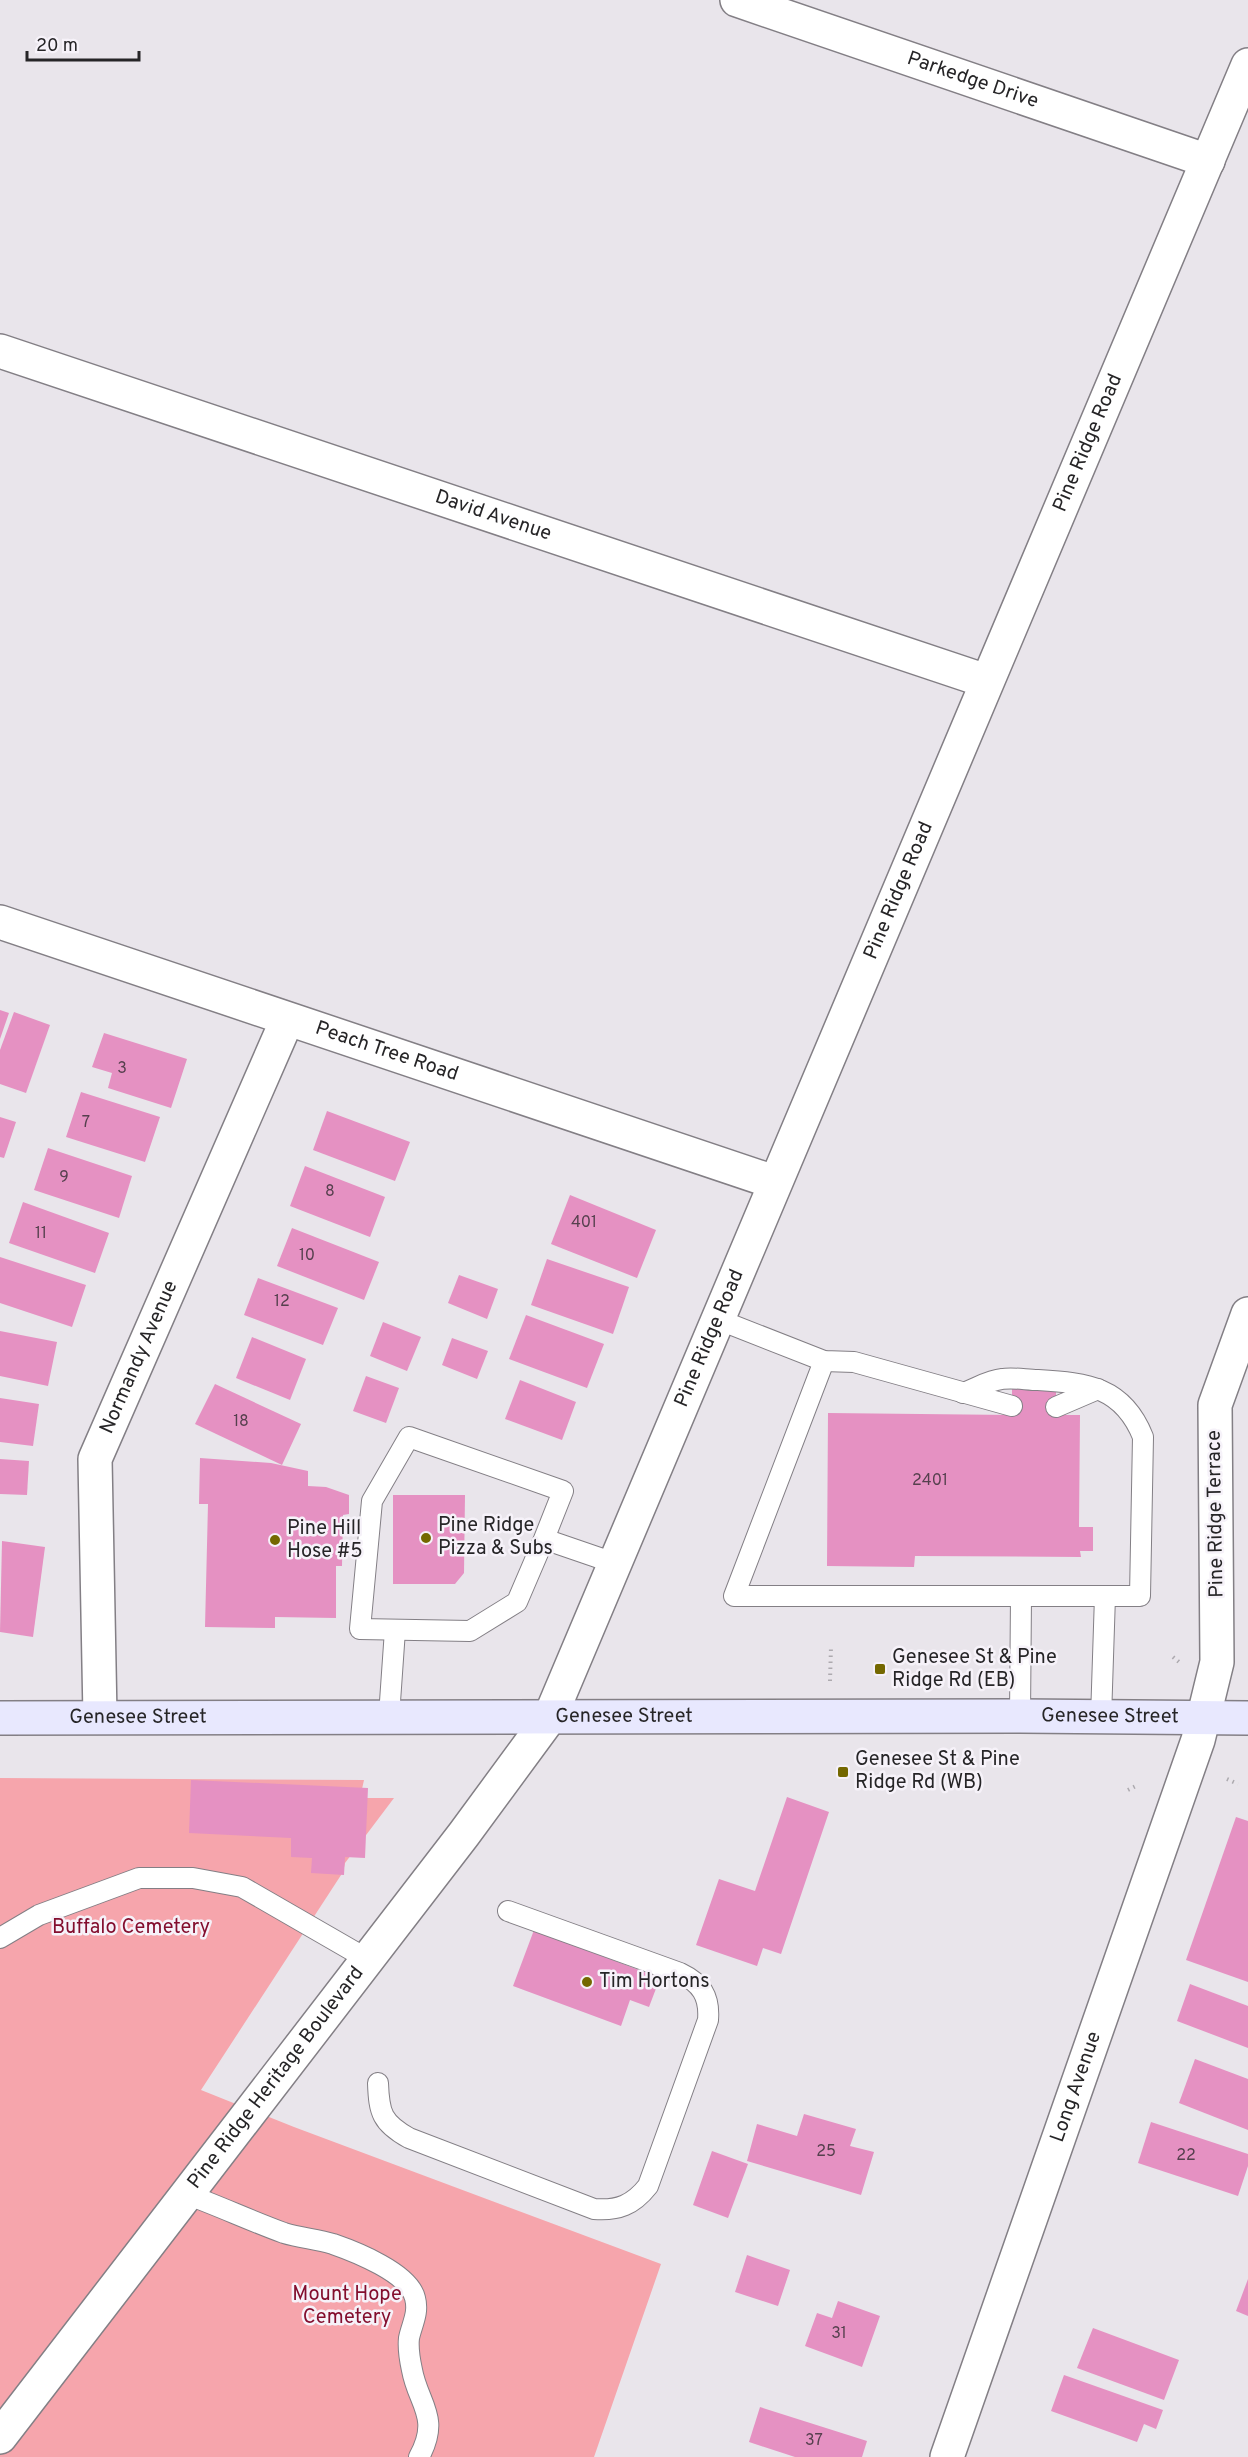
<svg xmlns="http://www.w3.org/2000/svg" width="1248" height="2457" font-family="Overpass,sans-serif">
	<rect width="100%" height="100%" fill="#e9e5eb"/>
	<path fill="#f6a5ac" d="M 0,1778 L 364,1780 L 360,1798 L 394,1798 L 345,1863 L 343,1872 L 201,2090 L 294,2127 L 661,2264 L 594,2457 L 0,2457 Z"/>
	<g fill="#e591c2">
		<path d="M 0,1010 L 9,1013 L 0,1039 Z"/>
		<path d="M 14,1012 L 50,1025 L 26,1093 L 0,1084 L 0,1050 Z"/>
		<path d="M 104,1033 L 187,1059 L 171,1108 L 108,1088 L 112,1073 L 92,1067 Z"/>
		<path d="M 81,1092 L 160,1117 L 145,1162 L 66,1137 Z"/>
		<path d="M 327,1111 L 410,1142 L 395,1181 L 313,1150 Z"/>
		<path d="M 0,1117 L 16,1122 L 4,1158 L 0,1157 Z"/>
		<path d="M 48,1148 L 132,1176 L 119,1218 L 34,1190 Z"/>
		<path d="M 305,1166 L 385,1197 L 370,1237 L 290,1206 Z"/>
		<path d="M 570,1195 L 656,1230 L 637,1278 L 551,1244 Z"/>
		<path d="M 23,1202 L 109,1233 L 95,1273 L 9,1243 Z"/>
		<path d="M 292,1228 L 379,1262 L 364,1300 L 277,1266 Z"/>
		<path d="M 0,1257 L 86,1285 L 72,1327 L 0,1303 Z"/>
		<path d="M 547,1259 L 629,1287 L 613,1334 L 531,1305 Z"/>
		<path d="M 459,1275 L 498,1289 L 487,1319 L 448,1303 Z"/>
		<path d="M 258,1278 L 338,1308 L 323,1345 L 244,1315 Z"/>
		<path d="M 526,1315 L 604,1344 L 587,1388 L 509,1359 Z"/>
		<path d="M 383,1322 L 421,1337 L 407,1371 L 370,1356 Z"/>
		<path d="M 0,1331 L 57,1342 L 48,1386 L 0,1376 Z"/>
		<path d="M 252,1337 L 306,1359 L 290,1400 L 236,1378 Z"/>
		<path d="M 452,1338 L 488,1351 L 477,1379 L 442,1365 Z"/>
		<path d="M 366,1376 L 399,1388 L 386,1423 L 353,1411 Z"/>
		<path d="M 520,1380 L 576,1402 L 562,1440 L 505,1419 Z"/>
		<path d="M 215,1384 L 301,1424 L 282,1465 L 195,1424 Z"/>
		<path d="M 1012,1387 L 1056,1388 L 1056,1415 L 1080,1415 L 1079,1527 L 1093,1527 L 1093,1551 L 1080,1551 L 1081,1557 L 915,1556 L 914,1567 L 827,1566 L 828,1413 L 1012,1415 Z"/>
		<path d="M 0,1398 L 39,1404 L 33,1446 L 0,1442 Z"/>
		<path d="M 200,1458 L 271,1463 L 308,1471 L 308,1486 L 326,1487 L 349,1495 L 349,1514 L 343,1515 L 342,1566 L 336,1566 L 336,1618 L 275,1617 L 275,1628 L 205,1627 L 208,1504 L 199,1504 Z"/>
		<path d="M 0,1459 L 29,1461 L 27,1495 L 0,1494 Z"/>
		<path d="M 393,1495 L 465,1495 L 464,1573 L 455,1584 L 393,1584 Z"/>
		<path d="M 2,1541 L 45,1547 L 33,1637 L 0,1632 Z"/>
		<path d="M 191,1780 L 368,1788 L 365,1858 L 345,1857 L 344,1875 L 311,1873 L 312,1858 L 291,1857 L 291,1838 L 189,1833 Z"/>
		<path d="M 787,1797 L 829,1812 L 781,1954 L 763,1948 L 757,1966 L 696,1945 L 719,1879 L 755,1891 Z"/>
		<path d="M 1236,1817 L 1248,1821 L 1248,1982 L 1186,1960 Z"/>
		<path d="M 534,1930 L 660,1978 L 649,2007 L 630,2000 L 621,2026 L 513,1986 Z"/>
		<path d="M 1190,1984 L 1248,2006 L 1248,2048 L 1177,2021 Z"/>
		<path d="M 1195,2059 L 1248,2079 L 1248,2130 L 1179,2103 Z"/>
		<path d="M 804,2114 L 856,2129 L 850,2146 L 874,2152 L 861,2195 L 747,2161 L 757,2124 L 797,2136 Z"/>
		<path d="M 1151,2122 L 1248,2154 L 1248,2166 L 1238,2196 L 1138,2163 Z"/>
		<path d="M 712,2151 L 748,2164 L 728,2218 L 693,2205 Z"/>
		<path d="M 747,2255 L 790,2270 L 778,2306 L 735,2292 Z"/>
		<path d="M 1248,2279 L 1248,2316 L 1236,2311 Z"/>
		<path d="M 838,2301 L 880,2316 L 862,2367 L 805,2346 L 817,2313 L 832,2318 Z"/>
		<path d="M 1093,2328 L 1179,2360 L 1164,2400 L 1077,2368 Z"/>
		<path d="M 1064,2375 L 1163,2410 L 1156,2429 L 1144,2424 L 1137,2442 L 1051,2411 Z"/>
		<path d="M 760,2407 L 867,2441 L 862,2457 L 795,2457 L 749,2442 Z"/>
	</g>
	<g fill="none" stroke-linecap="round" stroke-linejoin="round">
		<defs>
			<g id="service">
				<path d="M 717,1319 L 824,1361 L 854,1362 L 1012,1406"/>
				<path d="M 824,1361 L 734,1596 L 1140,1596 L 1143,1437 C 1123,1387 1088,1383 1038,1380 C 1027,1380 1013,1377 1002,1379 C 989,1380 975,1389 963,1393"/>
				<path d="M 1056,1407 L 1098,1389"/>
				<path d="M 544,1539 L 563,1491 L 409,1437 L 372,1501 L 360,1629 L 470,1631 L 517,1602 L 544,1539 L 614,1563"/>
				<path d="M 389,1716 L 395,1630"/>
				<path d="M 1020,1716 L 1021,1596"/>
				<path d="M 1101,1718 L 1105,1596"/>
				<path d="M 0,1938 L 39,1915 L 139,1878 L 193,1878 L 242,1887 L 367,1959"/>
				<path d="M 378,2083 C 379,2113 382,2123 409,2138 L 594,2209 C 618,2211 633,2205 648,2186 L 708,2020 C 710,1996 701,1983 680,1973 L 508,1911"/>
				<path d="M 186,2194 C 219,2206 251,2221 284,2233 C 300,2238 317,2239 333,2244 C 356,2252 409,2273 415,2298 C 419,2313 412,2324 409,2338 C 408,2347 410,2361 412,2370 C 418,2404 441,2417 419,2457"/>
			</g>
			<g id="minor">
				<path id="s1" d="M 737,0 L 1208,161"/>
				<path id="s2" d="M 0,351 L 986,681"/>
				<path id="s3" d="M 0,922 L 774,1182"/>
				<path id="s4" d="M 100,1716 L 95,1459 L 287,1020"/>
				<path id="s5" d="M 947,2457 L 1198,1740 L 1217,1662 L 1215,1405 L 1248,1314"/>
			</g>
			<g id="tertiary">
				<path id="s6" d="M 0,2437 L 464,1834 L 550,1717 L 1248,65"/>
			</g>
			<g id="secondary">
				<path id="s7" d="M 0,1718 L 1020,1716 L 1248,1718"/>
			</g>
		</defs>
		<use href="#service" stroke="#837f85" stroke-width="22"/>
		<use href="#minor" stroke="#837f85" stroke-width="36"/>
		<use href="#tertiary" stroke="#837f85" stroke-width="36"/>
		<use href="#secondary" stroke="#837f85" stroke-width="36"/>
		<g stroke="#adaaaf" stroke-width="4" stroke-dasharray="1.5 4.5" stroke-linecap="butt">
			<path d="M 1173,1657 L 1179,1662"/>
			<path d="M 830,1681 L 831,1647"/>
			<path d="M 1227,1779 L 1238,1784"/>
			<path d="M 1128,1790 L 1136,1786"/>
		</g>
		<use href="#service" stroke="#fff" stroke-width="20"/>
		<use href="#minor" stroke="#fff" stroke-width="33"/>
		<use href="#tertiary" stroke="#fff" stroke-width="33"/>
		<use href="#secondary" stroke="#e8e8fe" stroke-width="33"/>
	</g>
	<g fill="#746800" stroke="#f6f2f9" stroke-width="2">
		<circle cx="426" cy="1538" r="6"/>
		<circle cx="275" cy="1540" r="6"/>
		<rect x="874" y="1663" width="12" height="12" rx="3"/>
		<rect x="837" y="1766" width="12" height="12" rx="3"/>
		<circle cx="587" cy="1982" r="6"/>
	</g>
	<g text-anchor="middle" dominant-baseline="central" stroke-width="5" stroke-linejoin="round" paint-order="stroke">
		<g font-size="16" fill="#56404e">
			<text x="122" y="1069">3</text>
			<text x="86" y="1123">7</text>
			<text x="64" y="1178">9</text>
			<text x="330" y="1192">8</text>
			<text x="584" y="1223">401</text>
			<text x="41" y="1234">11</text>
			<text x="307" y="1256">10</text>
			<text x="282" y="1302">12</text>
			<text x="241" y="1422">18</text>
			<text x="930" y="1481">2401</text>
			<text x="826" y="2152">25</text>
			<text x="1186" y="2156">22</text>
			<text x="839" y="2334">31</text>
			<text x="814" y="2441">37</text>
		</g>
		<g font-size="20" fill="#262527" stroke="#f6f2f9">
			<text stroke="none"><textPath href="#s1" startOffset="249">Parkedge Drive</textPath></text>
			<text stroke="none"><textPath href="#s6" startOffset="2289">Pine Ridge Road</textPath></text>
			<text stroke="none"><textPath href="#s2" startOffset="520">David Avenue</textPath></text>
			<text stroke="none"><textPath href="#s6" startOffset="1803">Pine Ridge Road</textPath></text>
			<text stroke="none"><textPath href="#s3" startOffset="408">Peach Tree Road</textPath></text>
			<text stroke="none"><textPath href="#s6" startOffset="1317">Pine Ridge Road</textPath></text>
			<text stroke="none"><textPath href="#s4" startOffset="368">Normandy Avenue</textPath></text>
			<text transform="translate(1216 1514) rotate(-91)">Pine Ridge Terrace</text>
			<text stroke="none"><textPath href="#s7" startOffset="138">Genesee Street</textPath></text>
			<text stroke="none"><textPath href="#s7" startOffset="624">Genesee Street</textPath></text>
			<text stroke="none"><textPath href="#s7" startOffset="1110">Genesee Street</textPath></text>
			<text stroke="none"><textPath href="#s6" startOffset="453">Pine Ridge Heritage Boulevard</textPath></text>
			<text stroke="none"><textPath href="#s5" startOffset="392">Long Avenue</textPath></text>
		</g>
		<g font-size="20" fill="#262527" stroke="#f6f2f9" text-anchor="start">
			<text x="438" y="1526">Pine Ridge<tspan x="438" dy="23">Pizza &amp; Subs</tspan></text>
			<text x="287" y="1529">Pine Hill<tspan x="287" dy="23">Hose #5</tspan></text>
			<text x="892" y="1658">Genesee St &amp; Pine<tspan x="892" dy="23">Ridge Rd (EB)</tspan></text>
			<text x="855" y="1760">Genesee St &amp; Pine<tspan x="855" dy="23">Ridge Rd (WB)</tspan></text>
			<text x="599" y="1982">Tim Hortons</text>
		</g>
		<g font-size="20" fill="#830e2e" stroke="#f6f2f9">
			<text x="131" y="1928">Buffalo Cemetery</text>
			<text x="347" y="2295">Mount Hope<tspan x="347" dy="23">Cemetery</tspan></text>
		</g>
	</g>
	<path d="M27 51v9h112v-9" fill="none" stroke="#262527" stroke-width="3"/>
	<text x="36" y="51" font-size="18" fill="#262527" stroke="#f6f2f9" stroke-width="4.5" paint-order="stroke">20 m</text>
</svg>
